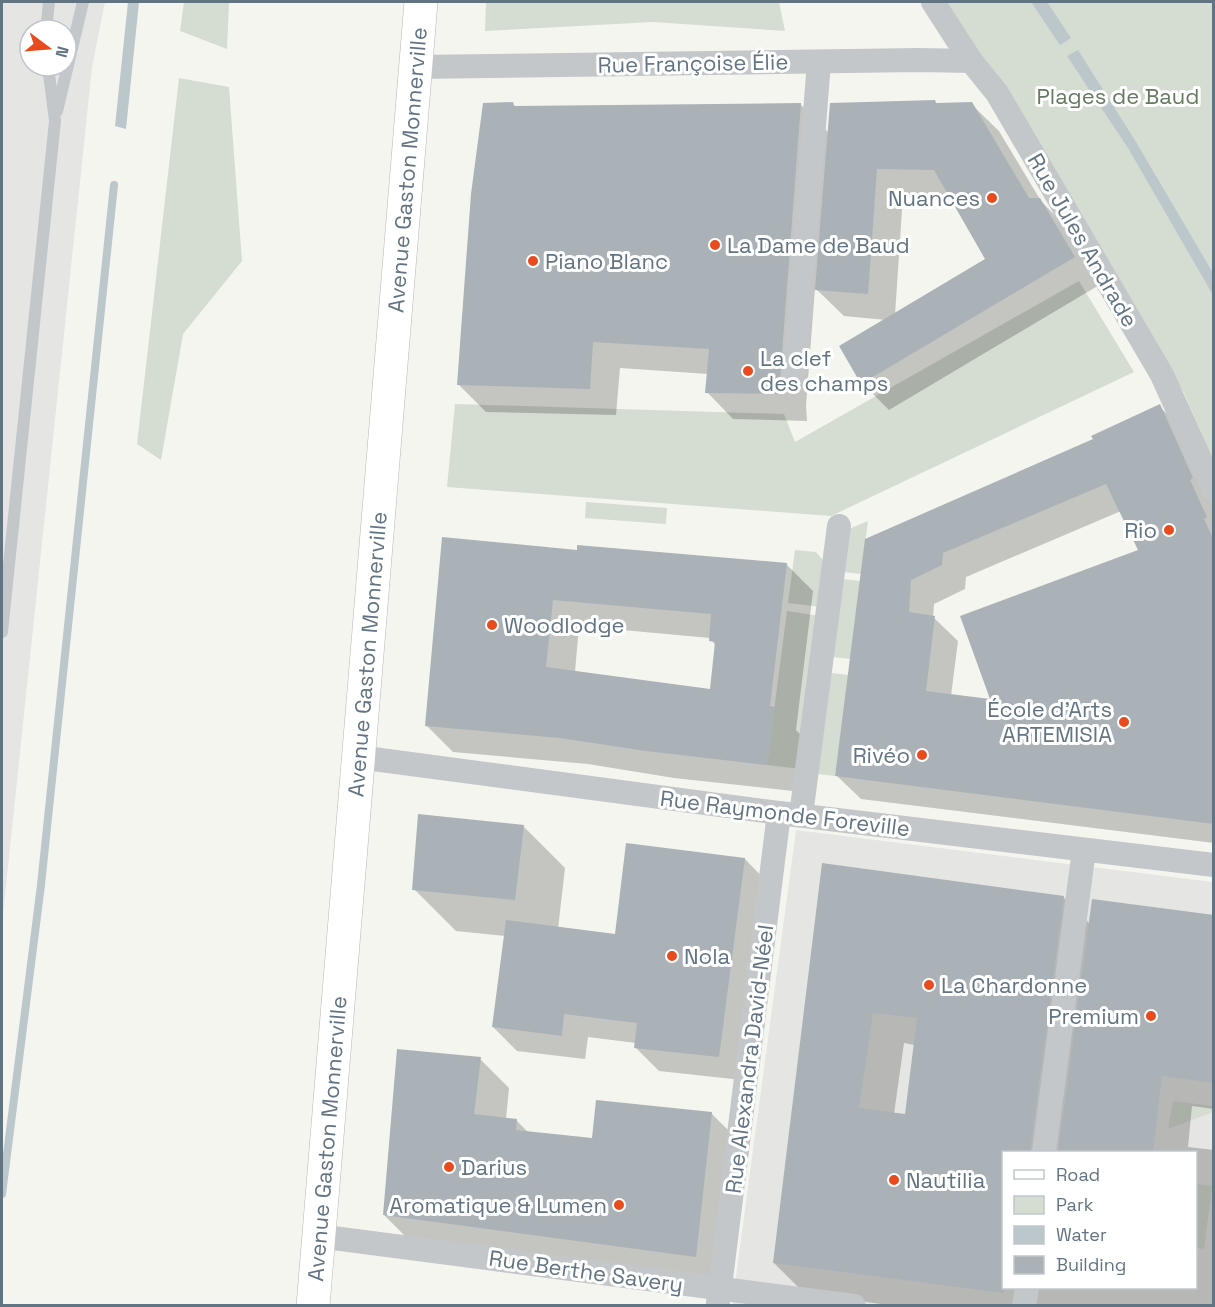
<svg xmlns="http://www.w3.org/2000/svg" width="1215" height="1307" font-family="'Space Grotesk',sans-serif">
	<rect width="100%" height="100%" fill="#f5f5f0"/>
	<g fill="#e5e6e4" fill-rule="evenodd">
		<path d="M 2,2 L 105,2 L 92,68 L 2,924 ZM 30,30 L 66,30 L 66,66 L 30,66 Z"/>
		<path d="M 796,830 L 1213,882 L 1213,1305 L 732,1306 ZM 1004,1152 L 1196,1152 L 1196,1288 L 1004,1288 Z"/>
	</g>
	<g fill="#d5dcd1">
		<path d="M 184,2 L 229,2 L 227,49 L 180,31 Z"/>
		<path d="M 486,2 L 779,2 L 785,31 L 653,22 L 485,31 Z"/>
		<path d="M 941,2 L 1213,2 L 1213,460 L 1184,393 Z"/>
		<path d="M 179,78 L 229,87 L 242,261 L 183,334 L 161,460 L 137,444 Z"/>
		<path d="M 1079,281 L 1134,372 L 831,516 L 447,487 L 455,404 L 784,414 L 795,442 Z"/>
		<path d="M 586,502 L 667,508 L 666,524 L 585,518 Z"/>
		<path d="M 868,521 L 861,574 L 844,572 L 849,529 Z"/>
		<path d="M 795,550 L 816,552 L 827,565 L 821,607 L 788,603 Z"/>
		<path d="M 843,579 L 860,581 L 851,659 L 833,657 Z"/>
		<path d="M 787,611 L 820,616 L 801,769 L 767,765 Z"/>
		<path d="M 831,673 L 849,675 L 835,776 L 818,774 Z"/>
		<path d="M 1173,1101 L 1213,1106 L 1213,1112 L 1168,1129 Z"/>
		<path d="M 1196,1184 L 1212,1186 L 1204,1249 L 1196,1248 Z"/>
	</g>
	<g fill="#bbc7cb">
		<path d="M 128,2 L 139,2 L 126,129 L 115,126 Z"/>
		<path d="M 1031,2 L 1047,2 L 1071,38 L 1060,45 Z"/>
		<path d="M 1078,50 L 1136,142 L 1213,273 L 1213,295 L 1128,148 L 1067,56 Z"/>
	</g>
	<g fill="#0003" fill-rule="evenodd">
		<path d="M 512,103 L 517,108 L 801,105 L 829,133 L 971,104 L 999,131 L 1041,201 L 1066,227 L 1101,284 L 889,410 L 862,383 L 886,320 L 844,316 L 815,288 L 806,406 L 807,421 L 733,419 L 707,392 L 708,374 L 620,368 L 616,415 L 486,412 L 459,385 ZM 903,195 L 951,196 L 988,259 L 895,315 Z"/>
		<path d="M 1159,406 L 1183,430 L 1214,498 L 1214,843 L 861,799 L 837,776 L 867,540 L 1094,440 ZM 1121,511 L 1140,551 L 993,701 L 951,696 L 958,641 L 933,617 L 934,604 L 965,589 L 966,577 Z"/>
		<path d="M 579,551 L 786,564 L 813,591 L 796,730 L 801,735 L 793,791 L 674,778 L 588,764 L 453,752 L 426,725 ZM 579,626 L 710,638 L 716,646 L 712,690 L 575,672 Z"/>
		<path d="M 523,826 L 565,868 L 558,929 L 616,936 L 745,859 L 768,883 L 742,1080 L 659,1071 L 635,1047 L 636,1043 L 588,1037 L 585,1059 L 517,1051 L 493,1027 L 505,936 L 456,931 L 414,889 Z"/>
		<path d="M 823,865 L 1063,897 L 1090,924 L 1214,916 L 1214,1109 L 1192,1106 L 1188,1147 L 1214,1150 L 1214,1306 L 896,1306 L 805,1294 L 774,1263 ZM 904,1043 L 915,1045 L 907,1116 L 894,1114 ZM 1078,1045 L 1084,1051 L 1072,1152 L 1196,1152 L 1196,1288 L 1004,1288 L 1004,1152 L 1064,1152 Z"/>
		<path d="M 480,1059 L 509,1088 L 506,1119 L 516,1120 L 529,1133 L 594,1140 L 712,1114 L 741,1143 L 725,1285 L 413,1244 L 384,1215 Z"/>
	</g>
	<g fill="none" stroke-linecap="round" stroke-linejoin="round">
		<path stroke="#bbc7cb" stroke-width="8" d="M 2,1194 L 41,885 L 114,185"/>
	</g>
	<g fill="#aab2b7" fill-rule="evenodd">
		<path d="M 935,100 L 936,103 L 972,102 L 1029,198 L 1040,198 L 1075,257 L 861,384 L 839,346 L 985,259 L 934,170 L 877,169 L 868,294 L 815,290 L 830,103 Z"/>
		<path d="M 513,102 L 514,106 L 801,103 L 780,378 L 781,394 L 705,393 L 709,349 L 593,342 L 590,389 L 457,385 L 471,194 L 483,103 Z"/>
		<path d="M 1160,404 L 1193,478 L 1190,480 L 1207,517 L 1204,519 L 1214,541 L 1214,824 L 835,776 L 865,539 L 1093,439 L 1091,436 ZM 1106,484 L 1138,550 L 960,616 L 990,699 L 926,691 L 935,616 L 909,612 L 911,580 L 942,565 L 943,553 Z"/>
		<path d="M 442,537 L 577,550 L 577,545 L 787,563 L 770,706 L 775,707 L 767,765 L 646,751 L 560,738 L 425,726 ZM 553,600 L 711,614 L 709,641 L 715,642 L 710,689 L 546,667 Z"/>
		<path d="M 418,814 L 524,825 L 515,900 L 412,890 Z"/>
		<path d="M 626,843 L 745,858 L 719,1057 L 634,1048 L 637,1023 L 564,1014 L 562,1036 L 492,1027 L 506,920 L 615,934 Z"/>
		<path d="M 822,863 L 1064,896 L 1030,1152 L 1004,1152 L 1004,1293 L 773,1263 ZM 873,1013 L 917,1018 L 905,1114 L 859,1108 Z"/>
		<path d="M 1092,899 L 1214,915 L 1214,1083 L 1162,1076 L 1153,1152 L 1058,1152 Z"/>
		<path d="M 397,1049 L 481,1057 L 474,1114 L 517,1119 L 516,1130 L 592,1138 L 596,1100 L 712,1112 L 696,1257 L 383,1215 Z"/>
	</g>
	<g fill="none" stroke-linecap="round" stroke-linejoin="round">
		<defs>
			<g id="secondary">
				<path id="s1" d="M 313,1306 L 421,2"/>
			</g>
		</defs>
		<use href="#secondary" stroke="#b3b9bd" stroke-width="34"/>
		<g stroke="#c4c7ca" stroke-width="12">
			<path d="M 46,30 L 49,2"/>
			<path d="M 57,111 L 83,2"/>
			<path d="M 2,632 L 55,121 L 48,66"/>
		</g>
		<g stroke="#c4c7ca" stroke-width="24">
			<path d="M 933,2 L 971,61 L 997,93 L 1162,375 L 1214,490"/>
			<path d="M 414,67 L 918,60 L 971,61"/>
			<path d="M 794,379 L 819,62"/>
			<path d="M 358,757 L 779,813 L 1214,865"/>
			<path d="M 801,815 L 839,526"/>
			<path d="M 1044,1152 L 1084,850"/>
			<path d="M 318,1236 L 854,1306"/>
			<path d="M 718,1303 L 779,813"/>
			<path d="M 1024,1306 L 1027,1288"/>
		</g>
		<use href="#secondary" stroke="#fff" stroke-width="33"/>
	</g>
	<g fill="#e84b1d" stroke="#fff" stroke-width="2">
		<circle cx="992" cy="198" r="6"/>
		<circle cx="715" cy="245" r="6"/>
		<circle cx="533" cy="261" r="6"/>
		<circle cx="748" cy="371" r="6"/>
		<circle cx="1169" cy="530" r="6"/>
		<circle cx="492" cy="625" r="6"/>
		<circle cx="1124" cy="722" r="6"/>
		<circle cx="922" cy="755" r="6"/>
		<circle cx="672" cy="956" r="6"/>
		<circle cx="929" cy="985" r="6"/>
		<circle cx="1151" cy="1016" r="6"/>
		<circle cx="449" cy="1167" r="6"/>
		<circle cx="894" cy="1180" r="6"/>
		<circle cx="619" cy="1205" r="6"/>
	</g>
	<g text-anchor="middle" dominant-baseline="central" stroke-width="6" stroke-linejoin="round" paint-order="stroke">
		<g font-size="22" fill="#627482" stroke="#fff">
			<text transform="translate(693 63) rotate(-1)">Rue Françoise Élie</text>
			<text stroke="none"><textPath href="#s1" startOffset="1140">Avenue Gaston Monnerville</textPath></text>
			<text transform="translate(1083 240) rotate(60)">Rue Jules Andrade</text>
			<text stroke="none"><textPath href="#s1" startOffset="654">Avenue Gaston Monnerville</textPath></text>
			<text transform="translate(785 813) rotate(7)">Rue Raymonde Foreville</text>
			<text transform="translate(749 1059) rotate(-83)">Rue Alexandra David-Néel</text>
			<text stroke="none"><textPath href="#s1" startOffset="168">Avenue Gaston Monnerville</textPath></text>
			<text transform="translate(586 1271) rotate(8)">Rue Berthe Savery</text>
		</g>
		<g font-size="22" fill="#667961" stroke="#fff">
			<text x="1118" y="96">Plages de Baud</text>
		</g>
		<g font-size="22" fill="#627482" stroke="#fff" text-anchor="start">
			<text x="980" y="198" text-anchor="end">Nuances</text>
			<text x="727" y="245">La Dame de Baud</text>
			<text x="545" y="261">Piano Blanc</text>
			<text x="760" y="358">La clef<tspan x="760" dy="25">des champs</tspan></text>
			<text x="1157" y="530" text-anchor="end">Rio</text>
			<text x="504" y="625">Woodlodge</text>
			<text x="1112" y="709" text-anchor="end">École d'Arts<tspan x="1112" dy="25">ARTEMISIA</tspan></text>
			<text x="910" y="755" text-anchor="end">Rivéo</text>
			<text x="684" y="956">Nola</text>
			<text x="941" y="985">La Chardonne</text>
			<text x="1139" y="1016" text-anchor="end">Premium</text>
			<text x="461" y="1167">Darius</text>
			<text x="906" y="1180">Nautilia</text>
			<text x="607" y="1205" text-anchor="end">Aromatique &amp; Lumen</text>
		</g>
	</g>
	<rect width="1215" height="1307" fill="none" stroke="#627482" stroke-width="6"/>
	<rect x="1002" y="1151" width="195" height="138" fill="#ffffff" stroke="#c0c7cd" stroke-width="1.5"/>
	<rect x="1014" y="1170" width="30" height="9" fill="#ffffff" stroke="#c0c7cd" stroke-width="1.5"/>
	<text x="1056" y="1181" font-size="18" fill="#627482">Road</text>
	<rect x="1014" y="1196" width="30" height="18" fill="#d5dcd1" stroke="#c0c7cd" stroke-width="1.5"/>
	<text x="1056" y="1211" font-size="18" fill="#627482">Park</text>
	<rect x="1014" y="1226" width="30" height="18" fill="#bbc7cb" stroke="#c0c7cd" stroke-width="1.5"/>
	<text x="1056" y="1241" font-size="18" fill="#627482">Water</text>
	<rect x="1014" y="1256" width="30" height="18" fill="#aab2b7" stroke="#c0c7cd" stroke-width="1.5"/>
	<text x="1056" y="1271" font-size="18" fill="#627482">Building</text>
	<g transform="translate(48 48) rotate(106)"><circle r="28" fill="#ffffff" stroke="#c0c7cd" stroke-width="1.5"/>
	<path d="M0-4.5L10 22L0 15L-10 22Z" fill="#e84b1d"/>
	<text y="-9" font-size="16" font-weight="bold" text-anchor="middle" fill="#627482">N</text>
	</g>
</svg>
